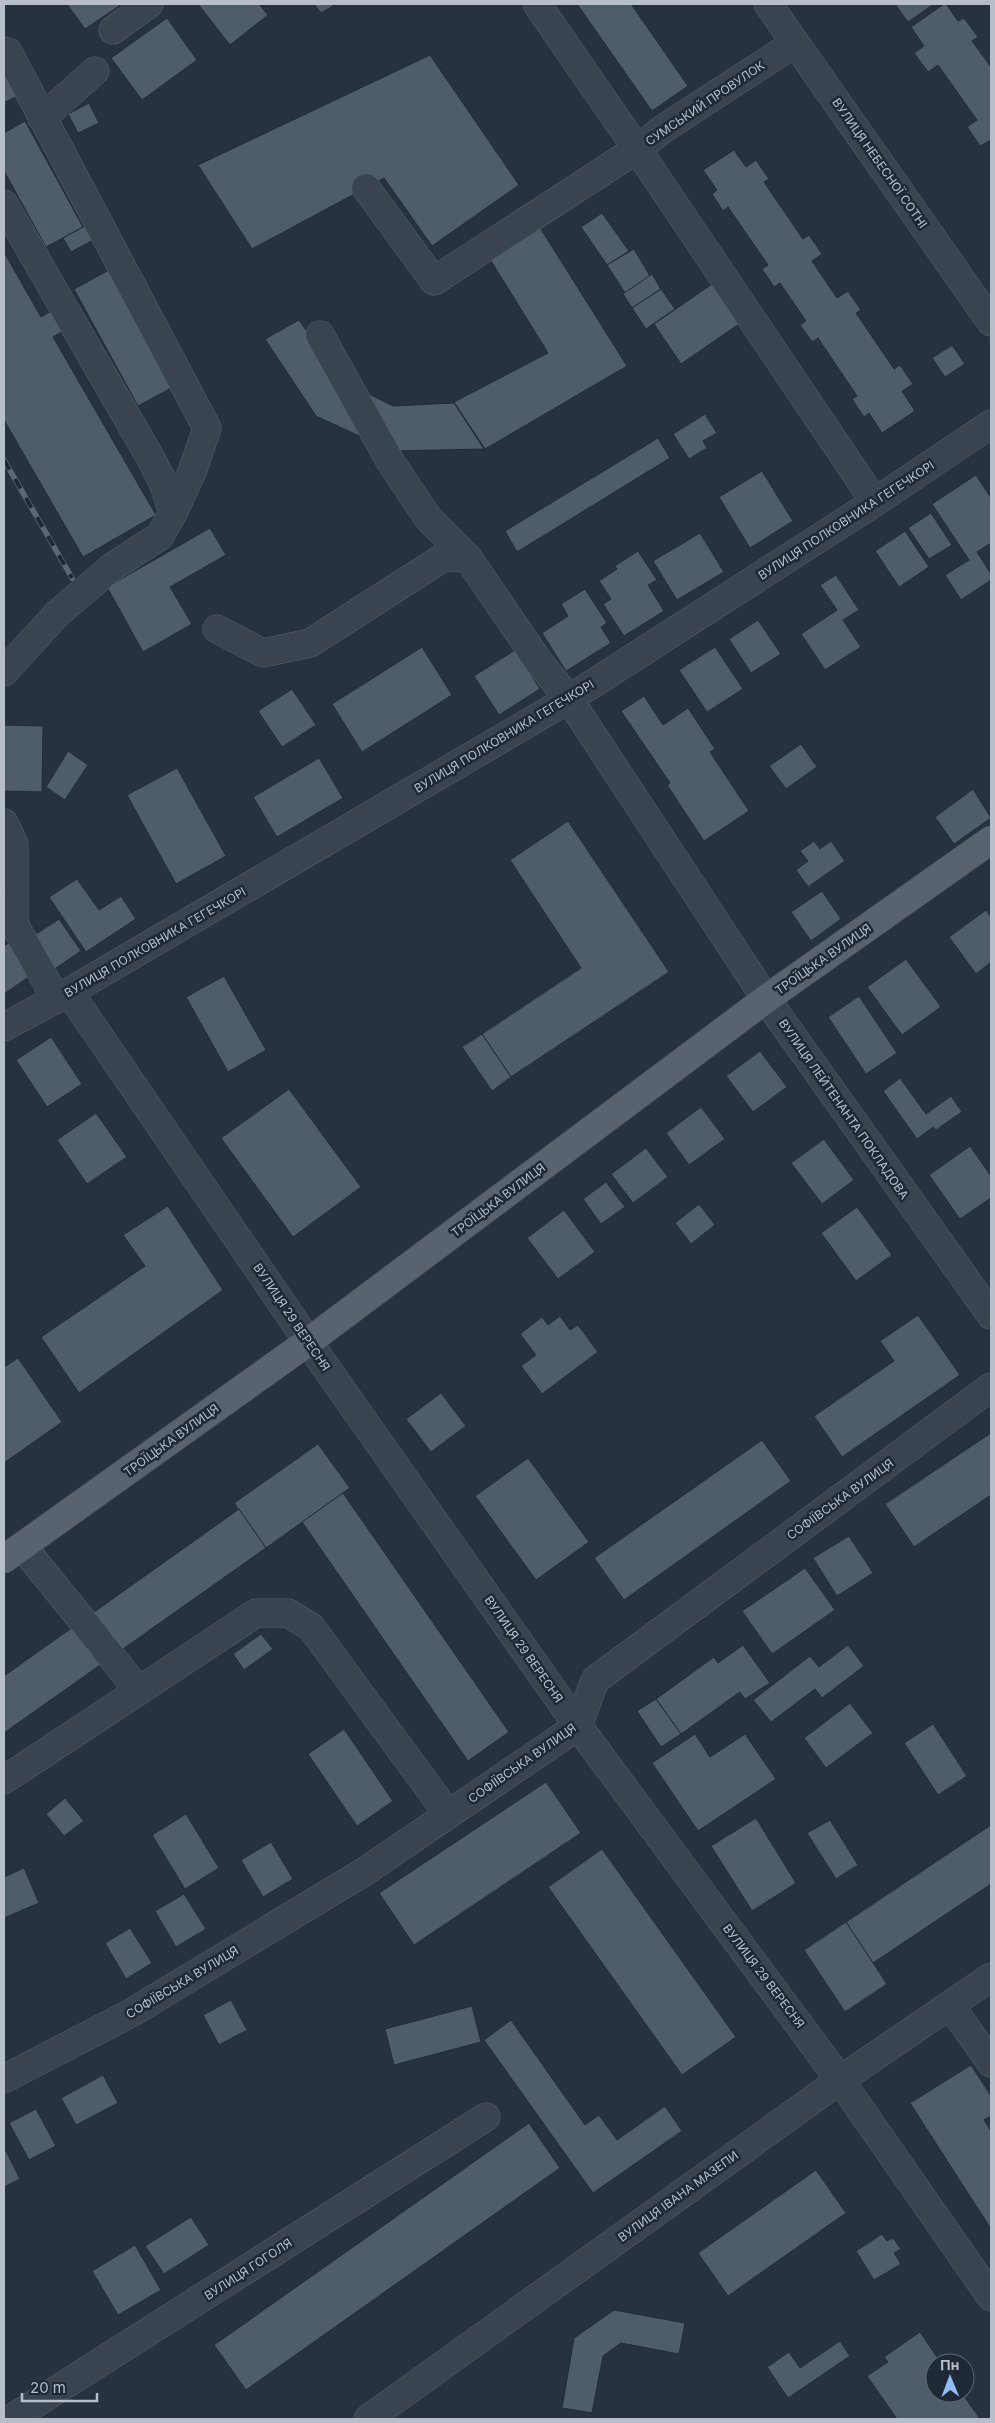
<svg xmlns="http://www.w3.org/2000/svg" width="995" height="2423" font-family="Inter,sans-serif">
	<rect width="100%" height="100%" fill="#263240"/>
	<g fill="#4f5d6b" stroke="#212b37">
		<path d="M 67,4 L 122,4 L 85,29 Z"/>
		<path d="M 198,4 L 259,4 L 268,15 L 230,45 Z"/>
		<path d="M 314,4 L 336,4 L 321,13 Z"/>
		<path d="M 577,4 L 631,4 L 688,86 L 652,111 Z"/>
		<path d="M 895,4 L 934,4 L 908,22 Z"/>
		<path d="M 944,4 L 946,4 L 958,21 L 964,18 L 978,37 L 972,41 L 991,67 L 991,140 L 980,146 L 967,127 L 977,120 L 938,65 L 928,72 L 914,53 L 924,46 L 911,27 Z"/>
		<path d="M 167,18 L 197,60 L 142,100 L 111,58 Z"/>
		<path d="M 430,55 L 519,185 L 432,246 L 384,178 L 252,249 L 198,165 Z"/>
		<path d="M 4,71 L 17,96 L 4,103 Z"/>
		<path d="M 89,103 L 99,123 L 78,133 L 68,114 Z"/>
		<path d="M 25,121 L 83,227 L 46,247 L 4,171 L 4,133 Z"/>
		<path d="M 734,150 L 746,167 L 756,160 L 769,179 L 764,182 L 803,239 L 809,235 L 822,254 L 812,261 L 837,298 L 848,291 L 861,310 L 856,313 L 894,369 L 900,365 L 913,384 L 902,391 L 915,411 L 882,433 L 869,413 L 864,417 L 852,399 L 857,396 L 818,338 L 812,342 L 800,325 L 806,321 L 780,283 L 774,287 L 762,269 L 768,265 L 728,207 L 723,211 L 712,194 L 717,190 L 703,170 Z"/>
		<path d="M 602,213 L 629,251 L 607,265 L 581,227 Z"/>
		<path d="M 85,226 L 93,240 L 71,252 L 63,238 Z"/>
		<path d="M 539,226 L 627,366 L 485,449 L 454,402 L 548,353 L 488,256 Z"/>
		<path d="M 634,249 L 650,276 L 625,293 L 607,265 Z"/>
		<path d="M 4,252 L 41,317 L 53,310 L 65,330 L 53,337 L 156,515 L 83,557 L 4,420 Z"/>
		<path d="M 111,269 L 175,386 L 138,406 L 74,289 Z"/>
		<path d="M 652,274 L 661,289 L 632,308 L 623,294 Z"/>
		<path d="M 715,282 L 742,322 L 681,364 L 654,324 Z"/>
		<path d="M 661,289 L 675,309 L 646,329 L 632,308 Z"/>
		<path d="M 299,320 L 339,379 L 393,406 L 454,403 L 484,449 L 392,451 L 316,416 L 265,339 Z"/>
		<path d="M 952,345 L 965,364 L 945,377 L 932,358 Z"/>
		<path d="M 705,414 L 717,433 L 703,441 L 707,448 L 689,459 L 673,434 Z"/>
		<path d="M 658,438 L 670,458 L 517,552 L 505,531 Z"/>
		<path d="M 762,471 L 793,521 L 750,548 L 719,497 Z"/>
		<path d="M 976,475 L 991,498 L 991,543 L 977,552 L 991,574 L 991,580 L 961,600 L 945,575 L 969,560 L 932,504 Z"/>
		<path d="M 931,513 L 952,545 L 929,559 L 908,528 Z"/>
		<path d="M 210,528 L 226,555 L 170,587 L 192,624 L 143,652 L 107,587 Z"/>
		<path d="M 905,531 L 929,567 L 899,587 L 875,551 Z"/>
		<path d="M 700,533 L 724,572 L 677,600 L 653,561 Z"/>
		<path d="M 638,551 L 657,580 L 648,585 L 664,611 L 624,636 L 603,604 L 611,599 L 599,581 L 617,569 L 615,566 Z"/>
		<path d="M 836,575 L 859,610 L 843,620 L 861,647 L 825,670 L 801,634 L 837,610 L 820,585 Z"/>
		<path d="M 585,589 L 607,623 L 601,627 L 611,643 L 566,671 L 542,633 L 568,616 L 561,604 Z"/>
		<path d="M 758,620 L 781,654 L 751,673 L 729,639 Z"/>
		<path d="M 422,647 L 452,695 L 362,752 L 332,704 Z"/>
		<path d="M 715,647 L 743,689 L 707,712 L 679,670 Z"/>
		<path d="M 515,650 L 540,689 L 499,715 L 474,676 Z"/>
		<path d="M 292,689 L 316,725 L 282,747 L 258,711 Z"/>
		<path d="M 644,696 L 663,725 L 688,708 L 715,749 L 710,752 L 749,811 L 704,841 L 667,785 L 670,783 L 621,711 Z"/>
		<path d="M 4,725 L 43,726 L 42,792 L 4,791 Z"/>
		<path d="M 801,744 L 817,767 L 786,789 L 769,766 Z"/>
		<path d="M 68,751 L 88,765 L 65,800 L 46,787 Z"/>
		<path d="M 319,758 L 343,798 L 277,837 L 253,797 Z"/>
		<path d="M 177,768 L 226,856 L 176,884 L 127,795 Z"/>
		<path d="M 973,789 L 991,818 L 954,844 L 935,817 Z"/>
		<path d="M 568,821 L 669,972 L 511,1077 L 482,1034 L 581,968 L 510,860 Z"/>
		<path d="M 814,841 L 820,849 L 831,841 L 845,861 L 808,887 L 796,870 L 808,861 L 800,851 Z"/>
		<path d="M 77,879 L 99,910 L 121,896 L 136,919 L 86,952 L 49,897 Z"/>
		<path d="M 822,891 L 841,919 L 811,941 L 791,912 Z"/>
		<path d="M 986,910 L 991,917 L 991,962 L 976,974 L 949,937 Z"/>
		<path d="M 59,919 L 81,951 L 53,970 L 30,938 Z"/>
		<path d="M 12,941 L 33,974 L 4,994 L 4,946 Z"/>
		<path d="M 906,959 L 941,1007 L 902,1035 L 867,987 Z"/>
		<path d="M 224,976 L 266,1050 L 228,1072 L 186,997 Z"/>
		<path d="M 859,996 L 897,1053 L 866,1074 L 828,1017 Z"/>
		<path d="M 482,1034 L 511,1077 L 492,1091 L 462,1047 Z"/>
		<path d="M 51,1037 L 82,1084 L 47,1107 L 16,1060 Z"/>
		<path d="M 760,1051 L 787,1087 L 753,1112 L 726,1076 Z"/>
		<path d="M 900,1078 L 926,1114 L 951,1096 L 962,1112 L 936,1130 L 933,1127 L 917,1139 L 883,1091 Z"/>
		<path d="M 289,1089 L 361,1187 L 293,1237 L 221,1138 Z"/>
		<path d="M 701,1107 L 725,1139 L 689,1165 L 666,1133 Z"/>
		<path d="M 96,1113 L 127,1157 L 87,1184 L 57,1140 Z"/>
		<path d="M 824,1139 L 854,1180 L 822,1204 L 791,1163 Z"/>
		<path d="M 970,1146 L 991,1176 L 991,1198 L 960,1219 L 929,1175 Z"/>
		<path d="M 646,1148 L 668,1177 L 633,1203 L 611,1174 Z"/>
		<path d="M 606,1182 L 625,1207 L 601,1224 L 583,1199 Z"/>
		<path d="M 699,1204 L 715,1225 L 691,1244 L 675,1223 Z"/>
		<path d="M 168,1206 L 223,1290 L 79,1393 L 41,1337 L 145,1266 L 123,1235 Z"/>
		<path d="M 857,1207 L 892,1255 L 856,1281 L 821,1233 Z"/>
		<path d="M 564,1210 L 595,1252 L 558,1279 L 527,1238 Z"/>
		<path d="M 918,1315 L 960,1375 L 842,1457 L 814,1416 L 894,1361 L 880,1341 Z"/>
		<path d="M 560,1316 L 570,1330 L 578,1325 L 598,1352 L 542,1394 L 521,1366 L 536,1355 L 520,1334 L 542,1317 L 548,1325 Z"/>
		<path d="M 18,1358 L 62,1422 L 4,1463 L 4,1367 Z"/>
		<path d="M 441,1393 L 466,1426 L 431,1452 L 406,1419 Z"/>
		<path d="M 991,1433 L 991,1495 L 914,1547 L 885,1504 Z"/>
		<path d="M 762,1440 L 791,1481 L 624,1600 L 594,1558 Z"/>
		<path d="M 318,1444 L 350,1488 L 266,1548 L 234,1503 Z"/>
		<path d="M 528,1458 L 589,1542 L 536,1580 L 475,1496 Z"/>
		<path d="M 343,1493 L 509,1732 L 468,1761 L 302,1522 Z"/>
		<path d="M 239,1509 L 266,1548 L 4,1733 L 4,1676 Z"/>
		<path d="M 849,1536 L 873,1573 L 837,1596 L 813,1558 Z"/>
		<path d="M 805,1568 L 835,1610 L 772,1654 L 742,1611 Z"/>
		<path d="M 261,1634 L 273,1649 L 244,1670 L 233,1654 Z"/>
		<path d="M 743,1645 L 770,1683 L 745,1699 L 740,1692 L 681,1734 L 656,1699 L 714,1657 L 718,1663 Z"/>
		<path d="M 848,1645 L 864,1666 L 822,1698 L 815,1689 L 771,1722 L 753,1700 L 810,1656 L 819,1667 Z"/>
		<path d="M 656,1699 L 681,1734 L 661,1747 L 637,1711 Z"/>
		<path d="M 850,1703 L 873,1733 L 826,1768 L 804,1738 Z"/>
		<path d="M 933,1724 L 967,1776 L 938,1795 L 904,1743 Z"/>
		<path d="M 344,1729 L 393,1801 L 357,1826 L 308,1754 Z"/>
		<path d="M 695,1734 L 710,1757 L 745,1734 L 776,1779 L 698,1831 L 652,1763 Z"/>
		<path d="M 546,1782 L 581,1833 L 414,1945 L 379,1893 Z"/>
		<path d="M 65,1798 L 84,1821 L 64,1836 L 46,1814 Z"/>
		<path d="M 186,1814 L 219,1868 L 185,1889 L 152,1835 Z"/>
		<path d="M 756,1818 L 796,1883 L 752,1911 L 711,1846 Z"/>
		<path d="M 830,1820 L 858,1865 L 836,1879 L 807,1833 Z"/>
		<path d="M 991,1825 L 991,1884 L 873,1963 L 846,1922 Z"/>
		<path d="M 271,1842 L 293,1879 L 263,1897 L 241,1860 Z"/>
		<path d="M 602,1849 L 736,2037 L 682,2075 L 548,1887 Z"/>
		<path d="M 24,1868 L 39,1903 L 4,1918 L 4,1877 Z"/>
		<path d="M 184,1894 L 206,1929 L 176,1947 L 155,1911 Z"/>
		<path d="M 846,1922 L 887,1984 L 845,2012 L 804,1950 Z"/>
		<path d="M 130,1928 L 152,1963 L 126,1979 L 105,1943 Z"/>
		<path d="M 231,2000 L 247,2030 L 219,2045 L 203,2015 Z"/>
		<path d="M 472,2006 L 481,2042 L 394,2065 L 385,2029 Z"/>
		<path d="M 511,2020 L 585,2125 L 599,2115 L 617,2140 L 665,2106 L 682,2131 L 593,2193 L 484,2040 Z"/>
		<path d="M 971,2065 L 991,2096 L 991,2116 L 984,2120 L 991,2131 L 991,2229 L 910,2103 Z"/>
		<path d="M 103,2075 L 118,2103 L 76,2125 L 61,2098 Z"/>
		<path d="M 36,2109 L 56,2146 L 29,2160 L 9,2123 Z"/>
		<path d="M 529,2123 L 560,2168 L 246,2390 L 214,2345 Z"/>
		<path d="M 4,2147 L 20,2179 L 4,2187 Z"/>
		<path d="M 816,2170 L 846,2213 L 728,2296 L 698,2253 Z"/>
		<path d="M 191,2217 L 209,2245 L 164,2274 L 145,2246 Z"/>
		<path d="M 882,2234 L 887,2241 L 893,2238 L 901,2249 L 894,2253 L 901,2264 L 874,2280 L 856,2251 Z"/>
		<path d="M 135,2245 L 161,2290 L 118,2315 L 92,2271 Z"/>
		<path d="M 614,2310 L 685,2323 L 679,2354 L 621,2343 L 603,2356 L 592,2413 L 562,2408 L 574,2338 Z"/>
		<path d="M 920,2332 L 941,2363 L 935,2363 L 935,2393 L 962,2393 L 980,2419 L 897,2419 L 867,2376 L 888,2362 L 884,2357 Z"/>
		<path d="M 840,2341 L 850,2356 L 788,2398 L 767,2367 L 789,2352 L 800,2368 Z"/>
	</g>
	<g fill="none" stroke-linecap="round" stroke-linejoin="round">
		<defs>
			<g id="minor">
				<path d="M 537,4 L 637,149 L 663,129 L 795,43"/>
				<path d="M 768,4 L 991,322"/>
				<path d="M 113,30 L 149,4"/>
				<path d="M 4,51 L 8,52 L 207,428 L 192,472 L 173,513"/>
				<path d="M 42,118 L 95,71"/>
				<path d="M 366,188 L 434,281 L 637,149 L 875,502"/>
				<path d="M 4,204 L 150,457 L 163,482 L 173,513 L 160,536 L 112,567 L 57,614 L 4,672"/>
				<path d="M 320,335 L 390,461 L 428,518 L 468,558"/>
				<path d="M 217,629 L 263,653 L 310,643 L 444,557 L 468,558 L 539,662 L 569,699 L 766,999 L 991,1315"/>
				<path d="M 4,823 L 14,844 L 14,923"/>
				<path d="M 4,906 L 56,999"/>
				<path d="M 69,992 L 320,1359 L 578,1726 L 840,2080 L 991,2297"/>
				<path d="M 4,1027 L 69,992 L 569,699 L 875,502 L 991,424"/>
				<path d="M 22,1546 L 99,1641"/>
				<path d="M 105,1649 L 139,1691"/>
				<path d="M 4,1780 L 256,1613 L 288,1613 L 311,1627 L 448,1814"/>
				<path d="M 950,2005 L 991,2063"/>
				<path d="M 4,2079 L 131,2013 L 364,1872 L 578,1726 L 595,1680 L 991,1387"/>
				<path d="M 11,2419 L 486,2117"/>
				<path d="M 368,2419 L 840,2080 L 991,1977"/>
			</g>
			<path id="major" d="M 4,1559 L 308,1342 L 766,999 L 991,840"/>
		</defs>
		<use href="#minor" stroke="#58626d" stroke-width="29"/>
		<use href="#major" stroke="#444d59" stroke-width="29"/>
		<use href="#minor" stroke="#3a4450" stroke-width="28"/>
		<use href="#major" stroke="#596370" stroke-width="28"/>
		<defs>
			<path id="rail" d="M 4,460 L 72,578"/>
		</defs>
		<use href="#rail" stroke="#5d6877" stroke-width="5.5"/>
		<use href="#rail" stroke="#1f2935" stroke-width="4" stroke-dasharray="11" stroke-linecap="butt"/>
	</g>
	<g text-anchor="middle" dominant-baseline="central" stroke-width="5" stroke-linejoin="round" paint-order="stroke">
		<g font-size="12" fill="#b7bfca" stroke="#1f2935">
			<text transform="translate(705 103) rotate(-34)">СУМСЬКИЙ ПРОВУЛОК</text>
			<text transform="translate(880 163) rotate(55)">ВУЛИЦЯ НЕБЕСНОЇ СОТНІ</text>
			<text transform="translate(846 520) rotate(-33)">ВУЛИЦЯ ПОЛКОВНИКА ГЕГЕЧКОРІ</text>
			<text transform="translate(504 736) rotate(-31)">ВУЛИЦЯ ПОЛКОВНИКА ГЕГЕЧКОРІ</text>
			<text transform="translate(155 942) rotate(-30)">ВУЛИЦЯ ПОЛКОВНИКА ГЕГЕЧКОРІ</text>
			<text transform="translate(823 959) rotate(-35)">ТРОЇЦЬКА ВУЛИЦЯ</text>
			<text transform="translate(844 1109) rotate(55)">ВУЛИЦЯ ЛЕЙТЕНАНТА ПОКЛАДОВА</text>
			<text transform="translate(498 1200) rotate(-37)">ТРОЇЦЬКА ВУЛИЦЯ</text>
			<text transform="translate(292 1317) rotate(56)">ВУЛИЦЯ 29 ВЕРЕСНЯ</text>
			<text transform="translate(171 1440) rotate(-36)">ТРОЇЦЬКА ВУЛИЦЯ</text>
			<text transform="translate(840 1499) rotate(-36)">СОФІЇВСЬКА ВУЛИЦЯ</text>
			<text transform="translate(524 1649) rotate(55)">ВУЛИЦЯ 29 ВЕРЕСНЯ</text>
			<text transform="translate(522 1763) rotate(-35)">СОФІЇВСЬКА ВУЛИЦЯ</text>
			<text transform="translate(764 1976) rotate(53)">ВУЛИЦЯ 29 ВЕРЕСНЯ</text>
			<text transform="translate(182 1982) rotate(-31)">СОФІЇВСЬКА ВУЛИЦЯ</text>
			<text transform="translate(678 2196) rotate(-36)">ВУЛИЦЯ ІВАНА МАЗЕПИ</text>
			<text transform="translate(248 2269) rotate(-33)">ВУЛИЦЯ ГОГОЛЯ</text>
		</g>
	</g>
	<rect width="995" height="2423" fill="none" stroke="#b7bfca" stroke-width="10"/>
	<g transform="translate(950 2378) rotate(359)"><circle r="24" fill="#1f2935" stroke="#5c6571"/>
	<path d="M0-4L9 19L0 12L-9 19Z" fill="#91bcf6"/>
	<text y="-8" font-size="14" font-weight="bold" text-anchor="middle" fill="#b7bfca">Пн</text>
	</g>
	<path d="M22 2393v8h75v-8" fill="none" stroke="#b7bfca" stroke-width="2.5"/>
	<text x="30" y="2393" font-size="15" fill="#b7bfca" stroke="#1f2935" stroke-width="4" paint-order="stroke">20 m</text>
</svg>
